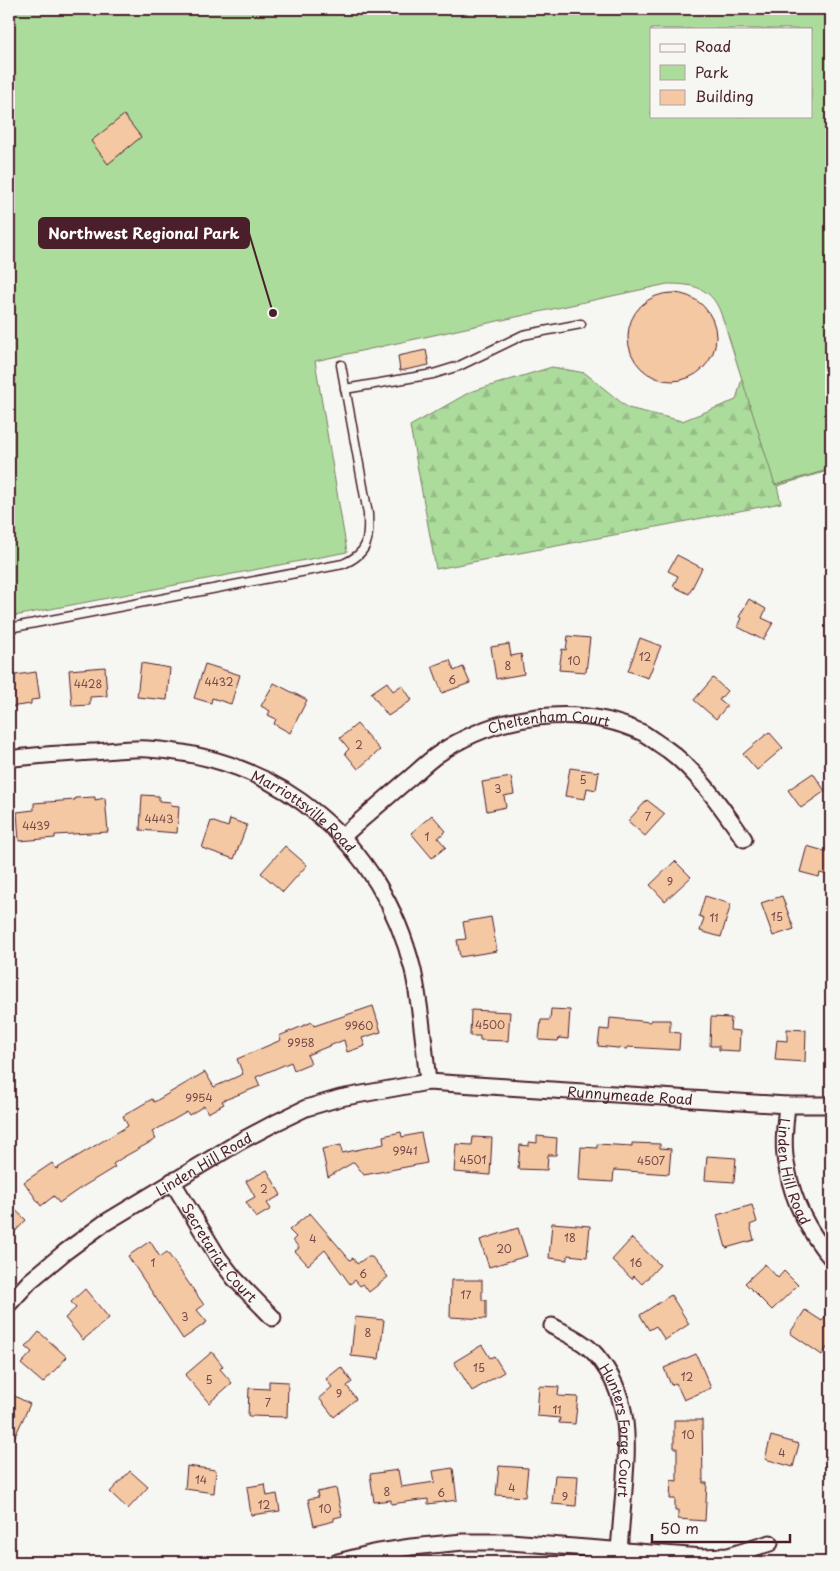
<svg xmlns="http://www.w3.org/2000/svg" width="840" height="1571" font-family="'Playpen Sans',sans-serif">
	<defs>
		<pattern id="forest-firs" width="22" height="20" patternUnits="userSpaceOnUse" patternTransform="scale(1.25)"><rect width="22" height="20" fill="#acdc9c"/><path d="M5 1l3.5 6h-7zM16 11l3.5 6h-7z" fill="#96bc87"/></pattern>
	</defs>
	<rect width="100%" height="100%" fill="#f6f6f2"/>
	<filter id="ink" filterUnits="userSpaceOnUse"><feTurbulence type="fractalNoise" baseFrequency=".02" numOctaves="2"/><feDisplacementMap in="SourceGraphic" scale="10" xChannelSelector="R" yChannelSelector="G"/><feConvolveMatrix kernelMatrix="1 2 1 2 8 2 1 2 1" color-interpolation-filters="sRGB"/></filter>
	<g filter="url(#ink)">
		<path fill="url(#forest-firs)" stroke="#7b7e64" d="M 831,195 L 831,470 L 777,486 L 781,503 L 436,569 L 410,426 L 470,392 L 552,367 L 585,373 L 628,408 L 682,421 L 736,400 L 756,328 Z"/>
		<path fill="#acdc9c" stroke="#7b7e64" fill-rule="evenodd" d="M 9,9 L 831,9 L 831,469 L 775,485 L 725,325 C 722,318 720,309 716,303 C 705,285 686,284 667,284 L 315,361 L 347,552 L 9,617 ZM 651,29 L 811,29 L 811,116 L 651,116 Z"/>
		<g fill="#f5c8a4" stroke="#4a1f2b">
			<path d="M 124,115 L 141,137 L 108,164 L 91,141 Z"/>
			<circle cx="672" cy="337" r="44"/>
			<path d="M 426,350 L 429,365 L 400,371 L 398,356 Z"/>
			<path d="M 677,555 L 702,568 L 689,594 L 673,586 L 678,576 L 668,571 Z"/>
			<path d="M 749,599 L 766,609 L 762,618 L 773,623 L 763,640 L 738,627 L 742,618 L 739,617 Z"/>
			<path d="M 568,636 L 590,638 L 586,672 L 559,670 L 562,649 L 566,650 Z"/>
			<path d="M 640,638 L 661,646 L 648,678 L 628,671 Z"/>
			<path d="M 509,644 L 511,656 L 521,654 L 524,674 L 496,679 L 491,647 Z"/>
			<path d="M 450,660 L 454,671 L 463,667 L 470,683 L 442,693 L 432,666 Z"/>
			<path d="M 141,663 L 170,668 L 167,700 L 137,697 Z"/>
			<path d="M 205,664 L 240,675 L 231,704 L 212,698 L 211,703 L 194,698 Z"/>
			<path d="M 105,667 L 107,696 L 90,697 L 90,705 L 72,706 L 69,670 Z"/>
			<path d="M 36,672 L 40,699 L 31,700 L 31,704 L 9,707 L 9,676 Z"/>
			<path d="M 713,678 L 727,691 L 719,700 L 727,706 L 716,719 L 694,700 Z"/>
			<path d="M 387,682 L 393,691 L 402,685 L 412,700 L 388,716 L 371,693 Z"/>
			<path d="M 274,683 L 307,700 L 290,733 L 274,724 L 276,719 L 268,715 L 270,711 L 261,706 Z"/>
			<path d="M 357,724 L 380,750 L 358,769 L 345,753 L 349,749 L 340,738 Z"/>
			<path d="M 769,732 L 783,748 L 757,770 L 743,754 Z"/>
			<path d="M 570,768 L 599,772 L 596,790 L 587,788 L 585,799 L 565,796 Z"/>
			<path d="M 813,773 L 825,791 L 801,808 L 788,790 Z"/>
			<path d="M 511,777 L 514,794 L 504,796 L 506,807 L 487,811 L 482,782 Z"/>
			<path d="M 142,795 L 159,796 L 159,801 L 171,802 L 170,805 L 179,806 L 177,833 L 140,830 Z"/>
			<path d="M 95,797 L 95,800 L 105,798 L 108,832 L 55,835 L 55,838 L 19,841 L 17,812 L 34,810 L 34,803 L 75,800 L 75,798 Z"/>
			<path d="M 647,800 L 665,814 L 645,836 L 628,821 Z"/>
			<path d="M 432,815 L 446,831 L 438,838 L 446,847 L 432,858 L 411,833 Z"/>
			<path d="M 230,819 L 247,825 L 234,859 L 202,848 L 211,821 L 228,827 Z"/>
			<path d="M 285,846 L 307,865 L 283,892 L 261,873 Z"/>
			<path d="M 807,846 L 831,853 L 831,876 L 820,873 L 819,877 L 800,872 Z"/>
			<path d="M 675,861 L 691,877 L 665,901 L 650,885 Z"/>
			<path d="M 705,896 L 731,904 L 721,937 L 700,931 L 704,918 L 699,916 Z"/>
			<path d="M 782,896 L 794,929 L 773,936 L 761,903 Z"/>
			<path d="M 491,917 L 497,951 L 460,957 L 457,940 L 466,939 L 463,922 Z"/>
			<path d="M 373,1006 L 381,1032 L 362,1038 L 365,1046 L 347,1052 L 344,1040 L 307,1055 L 311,1063 L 294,1070 L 291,1062 L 256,1077 L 260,1086 L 222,1101 L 224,1104 L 208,1113 L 204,1106 L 189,1115 L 187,1112 L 152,1132 L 156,1139 L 122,1158 L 113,1164 L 115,1167 L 79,1189 L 59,1203 L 54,1196 L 41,1206 L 24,1182 L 52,1163 L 56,1169 L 128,1126 L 123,1116 L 152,1099 L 154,1102 L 205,1072 L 214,1087 L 243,1074 L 237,1059 L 281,1040 L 279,1036 L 312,1022 L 314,1026 Z"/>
			<path d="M 551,1009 L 570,1010 L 568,1039 L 559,1038 L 558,1041 L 539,1040 L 541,1020 L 550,1020 Z"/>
			<path d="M 471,1010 L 510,1012 L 508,1041 L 480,1040 L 480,1036 L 470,1036 Z"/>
			<path d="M 711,1017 L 731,1018 L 730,1030 L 740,1031 L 739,1051 L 719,1050 L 719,1046 L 710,1046 Z"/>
			<path d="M 610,1018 L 651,1022 L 651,1020 L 670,1020 L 670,1032 L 680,1033 L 679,1050 L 627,1047 L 627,1049 L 598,1046 L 600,1029 L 609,1030 Z"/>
			<path d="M 787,1029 L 806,1030 L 805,1062 L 775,1060 L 777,1040 L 787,1041 Z"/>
			<path d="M 401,1132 L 402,1137 L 421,1133 L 427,1163 L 364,1175 L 354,1162 L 328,1177 L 322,1149 L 341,1145 L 342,1153 L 384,1144 L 383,1136 Z"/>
			<path d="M 537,1136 L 557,1138 L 556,1155 L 548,1155 L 547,1170 L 518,1169 L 520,1145 L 529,1146 L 529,1142 L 537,1143 Z"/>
			<path d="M 473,1137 L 492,1138 L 490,1175 L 454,1172 L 456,1144 L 472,1145 Z"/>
			<path d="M 632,1143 L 660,1144 L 660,1148 L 671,1149 L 669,1174 L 614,1170 L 613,1182 L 579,1180 L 581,1147 L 597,1148 L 597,1144 L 632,1146 Z"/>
			<path d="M 707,1156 L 736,1158 L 734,1182 L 705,1180 Z"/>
			<path d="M 267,1170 L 281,1195 L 267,1203 L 271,1209 L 256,1218 L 246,1202 L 255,1197 L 246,1181 Z"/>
			<path d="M 9,1204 L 26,1220 L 9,1238 Z"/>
			<path d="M 752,1205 L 757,1222 L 750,1225 L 754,1240 L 726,1248 L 717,1215 Z"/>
			<path d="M 310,1213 L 350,1260 L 353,1258 L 357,1264 L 367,1257 L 372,1257 L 388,1277 L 369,1292 L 363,1284 L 360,1286 L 355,1280 L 350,1284 L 325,1250 L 308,1265 L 295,1251 L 299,1248 L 293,1240 L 296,1237 L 289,1230 Z"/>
			<path d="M 552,1223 L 590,1226 L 587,1257 L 568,1255 L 567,1260 L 549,1258 Z"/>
			<path d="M 518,1228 L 527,1256 L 489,1267 L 480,1240 Z"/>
			<path d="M 632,1238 L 660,1265 L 642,1284 L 634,1276 L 632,1279 L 612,1260 Z"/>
			<path d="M 150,1241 L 160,1257 L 167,1252 L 204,1305 L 197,1310 L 207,1322 L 183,1339 L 128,1256 Z"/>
			<path d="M 765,1264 L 778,1278 L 784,1271 L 798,1285 L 772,1310 L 745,1283 Z"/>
			<path d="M 451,1280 L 482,1280 L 482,1300 L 486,1300 L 486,1319 L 450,1317 Z"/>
			<path d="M 85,1289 L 109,1318 L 83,1340 L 65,1318 L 76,1308 L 71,1302 Z"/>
			<path d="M 671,1295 L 689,1324 L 665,1340 L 656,1326 L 649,1330 L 640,1315 Z"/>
			<path d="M 831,1308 L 831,1342 L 822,1355 L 790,1333 L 805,1310 L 822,1321 Z"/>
			<path d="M 355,1317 L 384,1320 L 379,1359 L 351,1356 Z"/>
			<path d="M 39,1332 L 67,1357 L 43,1383 L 21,1364 L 32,1352 L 26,1347 Z"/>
			<path d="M 482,1345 L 490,1358 L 494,1356 L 504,1372 L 472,1391 L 454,1362 Z"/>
			<path d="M 212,1352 L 223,1366 L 220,1369 L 232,1383 L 209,1403 L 185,1375 Z"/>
			<path d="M 696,1354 L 711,1388 L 684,1400 L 676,1383 L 671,1385 L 664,1368 Z"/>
			<path d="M 341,1367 L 352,1382 L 347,1386 L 356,1399 L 334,1417 L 319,1398 L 332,1387 L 326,1379 Z"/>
			<path d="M 269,1381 L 288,1382 L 287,1417 L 248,1416 L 249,1388 L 269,1389 Z"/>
			<path d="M 539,1386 L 559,1387 L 558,1396 L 578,1397 L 575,1424 L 559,1423 L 560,1418 L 537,1416 Z"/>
			<path d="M 9,1393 L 30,1404 L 9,1449 Z"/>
			<path d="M 674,1420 L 702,1420 L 703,1483 L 707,1483 L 705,1521 L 678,1519 L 678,1510 L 675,1510 L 675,1499 L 670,1499 L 671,1480 L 677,1481 L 677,1448 L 674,1448 Z"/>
			<path d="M 771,1436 L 799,1444 L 793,1467 L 765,1459 Z"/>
			<path d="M 187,1466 L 216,1470 L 214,1493 L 185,1489 Z"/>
			<path d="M 499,1466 L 528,1468 L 525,1497 L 496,1495 Z"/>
			<path d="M 453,1468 L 457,1500 L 428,1504 L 428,1499 L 391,1504 L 391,1500 L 374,1502 L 370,1474 L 398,1470 L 401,1487 L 435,1482 L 433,1471 Z"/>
			<path d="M 130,1471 L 148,1487 L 128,1509 L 110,1492 Z"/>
			<path d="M 555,1475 L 578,1476 L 576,1506 L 552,1504 Z"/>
			<path d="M 265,1484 L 267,1496 L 277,1494 L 280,1511 L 251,1515 L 247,1487 Z"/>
			<path d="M 336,1488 L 342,1516 L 334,1518 L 334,1521 L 314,1526 L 308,1499 L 318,1497 L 317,1492 Z"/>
		</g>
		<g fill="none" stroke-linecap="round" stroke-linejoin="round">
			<defs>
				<g id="service">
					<path d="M 345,389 L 433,374 L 459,366 L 523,335 L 581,324"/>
					<path d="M 9,628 L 343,564 C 369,553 369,540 368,514 L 341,365"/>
				</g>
				<g id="minor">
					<path id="s1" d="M 9,759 C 36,755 64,754 92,752 C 110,751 130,748 148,749 C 280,757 381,842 413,970 C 421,1007 424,1045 428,1082"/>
					<path id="s2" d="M 342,837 C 363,818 384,800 405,782 C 416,773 426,763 437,755 C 495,714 578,702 643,733 C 651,738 660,745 668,750 C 699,773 722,808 744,839"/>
					<path id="s3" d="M 787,1105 C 785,1126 782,1148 787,1168 C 793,1201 809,1233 831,1258"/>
					<path id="s4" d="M 172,1181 L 218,1257 L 234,1278 L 273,1318"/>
					<path id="s5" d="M 9,1304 L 30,1281 L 65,1252 L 103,1224 L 239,1142 L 273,1124 L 306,1108 L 340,1098 L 428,1082 L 787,1105 L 831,1105"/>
					<path id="s6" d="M 552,1326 C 567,1334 585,1342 596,1355 C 631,1396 628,1440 624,1490 C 622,1514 620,1538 618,1562"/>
					<path d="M 338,1562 L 373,1553 L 411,1547 L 463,1542 L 510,1542 L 702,1557 L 728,1556 L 770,1543"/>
				</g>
			</defs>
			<use href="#service" stroke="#4a1f2b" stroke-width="11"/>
			<use href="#minor" stroke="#4a1f2b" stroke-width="19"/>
			<use href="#service" stroke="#f6f6f2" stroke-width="8"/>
			<use href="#minor" stroke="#f6f6f2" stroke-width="15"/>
		</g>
	</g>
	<g text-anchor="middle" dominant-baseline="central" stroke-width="4" stroke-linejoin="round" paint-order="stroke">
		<g font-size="11" fill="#754949">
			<text x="645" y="656">12</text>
			<text x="574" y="660">10</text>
			<text x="508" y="665">8</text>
			<text x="452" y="679">6</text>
			<text x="219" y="681">4432</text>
			<text x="88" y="683">4428</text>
			<text x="359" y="744">2</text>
			<text x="583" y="779">5</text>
			<text x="498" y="788">3</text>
			<text x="648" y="816">7</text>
			<text x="159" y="818">4443</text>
			<text x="36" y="825">4439</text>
			<text x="427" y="836">1</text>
			<text x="670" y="881">9</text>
			<text x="777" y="916">15</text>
			<text x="714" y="917">11</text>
			<text x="490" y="1024">4500</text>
			<text x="359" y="1025">9960</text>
			<text x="301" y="1042">9958</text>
			<text x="199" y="1097">9954</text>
			<text x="405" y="1150">9941</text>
			<text x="473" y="1159">4501</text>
			<text x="651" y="1160">4507</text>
			<text x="264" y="1188">2</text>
			<text x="570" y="1237">18</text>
			<text x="313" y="1238">4</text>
			<text x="504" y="1248">20</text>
			<text x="153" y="1262">1</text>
			<text x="636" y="1262">16</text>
			<text x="363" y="1273">6</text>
			<text x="466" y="1294">17</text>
			<text x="185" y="1316">3</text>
			<text x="368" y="1332">8</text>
			<text x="479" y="1367">15</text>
			<text x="687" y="1376">12</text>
			<text x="209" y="1379">5</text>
			<text x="339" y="1393">9</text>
			<text x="268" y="1402">7</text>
			<text x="557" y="1409">11</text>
			<text x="688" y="1434">10</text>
			<text x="782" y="1452">4</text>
			<text x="201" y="1479">14</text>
			<text x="512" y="1487">4</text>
			<text x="387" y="1491">8</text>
			<text x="441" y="1492">6</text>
			<text x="565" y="1496">9</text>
			<text x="264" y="1504">12</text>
			<text x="325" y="1508">10</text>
		</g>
		<g font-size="14" fill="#4a1f2b" stroke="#f6f6f2">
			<text stroke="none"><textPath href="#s2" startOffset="245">Cheltenham Court</textPath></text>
			<text stroke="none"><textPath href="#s1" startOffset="311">Marriottsville Road</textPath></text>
			<text stroke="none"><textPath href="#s5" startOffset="685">Runnymeade Road</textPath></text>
			<text stroke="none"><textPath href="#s5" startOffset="241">Linden Hill Road</textPath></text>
			<text stroke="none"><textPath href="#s3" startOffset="68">Linden Hill Road</textPath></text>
			<text stroke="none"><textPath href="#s4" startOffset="86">Secretariat Court</textPath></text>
			<text stroke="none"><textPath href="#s6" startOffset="134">Hunters Forge Court</textPath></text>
		</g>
	</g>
	<path fill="none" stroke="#4a1f2b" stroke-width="2" d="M273 313L249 233"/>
	<circle fill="#4a1f2b" stroke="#f6f6f2" stroke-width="2" cx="273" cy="313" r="5"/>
	<rect fill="#4a1f2b" stroke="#4a1f2b" stroke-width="2" x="39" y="218" width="210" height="30" rx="5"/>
	<g font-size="15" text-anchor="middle" font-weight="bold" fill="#fff">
		<text x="144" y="239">Northwest Regional Park</text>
	</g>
	<rect width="840" height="1571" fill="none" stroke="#f6f6f2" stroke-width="30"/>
	<rect x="15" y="15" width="810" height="1541" fill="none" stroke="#4a1f2b" stroke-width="2" filter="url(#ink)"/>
	<rect x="650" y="28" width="162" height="90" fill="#f6f6f2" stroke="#b1a0a2"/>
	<rect x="660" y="44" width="25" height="8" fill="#f6f6f2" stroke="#b1a0a2"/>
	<text x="695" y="52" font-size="15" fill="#4a1f2b">Road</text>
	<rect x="660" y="65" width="25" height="15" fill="#acdc9c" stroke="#b1a0a2"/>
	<text x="695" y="78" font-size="15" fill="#4a1f2b">Park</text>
	<rect x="660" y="90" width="25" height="15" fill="#f5c8a4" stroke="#b1a0a2"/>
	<text x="695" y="102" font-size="15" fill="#4a1f2b">Building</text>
	<path d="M652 1534v8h138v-8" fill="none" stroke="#4a1f2b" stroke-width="2.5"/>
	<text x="660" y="1534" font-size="15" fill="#4a1f2b" stroke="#f6f6f2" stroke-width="4" paint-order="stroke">50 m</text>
</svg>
